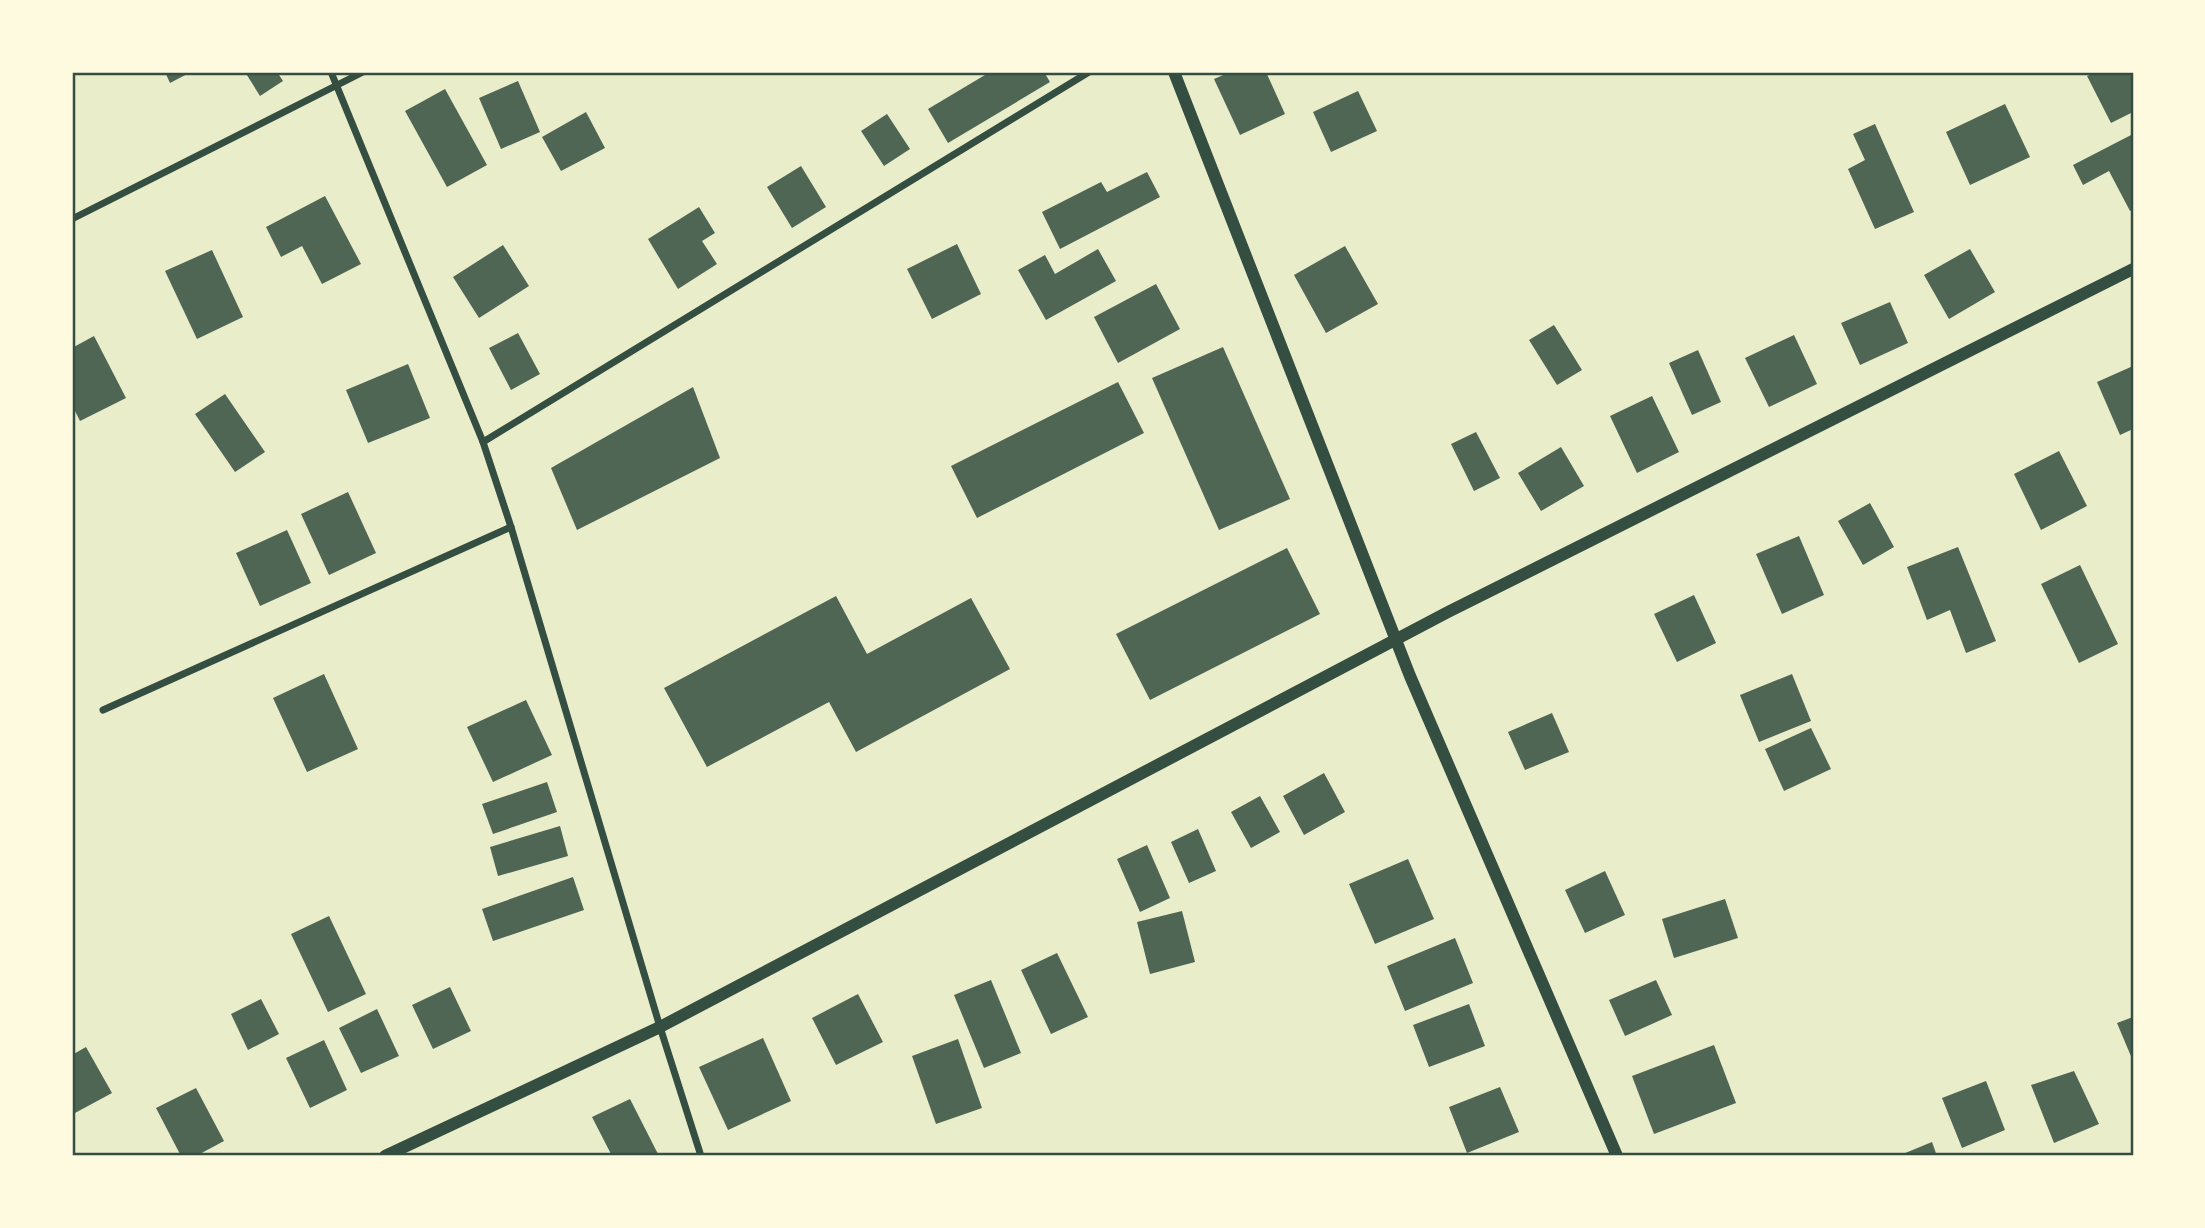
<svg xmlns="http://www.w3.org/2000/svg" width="2205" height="1228" font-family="Rubik,sans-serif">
	<rect width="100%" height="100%" fill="#e9edc9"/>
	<g fill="#4f6655">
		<path d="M 165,72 L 191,72 L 170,83 Z"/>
		<path d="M 245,72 L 277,72 L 283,81 L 260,96 Z"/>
		<path d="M 990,72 L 1044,72 L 1050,82 L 948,143 L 928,109 Z"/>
		<path d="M 1230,72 L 1266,72 L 1285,114 L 1240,135 L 1214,79 Z"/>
		<path d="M 2097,72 L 2133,72 L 2133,112 L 2111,123 L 2087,76 Z"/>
		<path d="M 518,81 L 540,132 L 501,149 L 479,98 Z"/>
		<path d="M 445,89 L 487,165 L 447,187 L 405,111 Z"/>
		<path d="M 1358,91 L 1377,131 L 1331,152 L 1313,112 Z"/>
		<path d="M 2005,104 L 2030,157 L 1970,185 L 1946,132 Z"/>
		<path d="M 586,112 L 605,148 L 561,171 L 542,137 Z"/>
		<path d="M 887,114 L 910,149 L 884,166 L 861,131 Z"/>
		<path d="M 1875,124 L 1914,212 L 1875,229 L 1848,169 L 1865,160 L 1853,134 Z"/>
		<path d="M 2133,134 L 2133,209 L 2130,211 L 2109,171 L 2083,185 L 2073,165 Z"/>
		<path d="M 801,166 L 826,207 L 792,228 L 767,187 Z"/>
		<path d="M 1147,172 L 1160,197 L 1060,249 L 1042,212 L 1101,182 L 1107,192 Z"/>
		<path d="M 325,196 L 361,264 L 322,284 L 302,246 L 281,257 L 266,227 Z"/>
		<path d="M 699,207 L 715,233 L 702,241 L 717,264 L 678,289 L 648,239 Z"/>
		<path d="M 957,244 L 981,294 L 932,319 L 907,269 Z"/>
		<path d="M 503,245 L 529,286 L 479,318 L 453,277 Z"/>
		<path d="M 1345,246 L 1378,304 L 1326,333 L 1294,275 Z"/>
		<path d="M 1098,249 L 1116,281 L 1046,320 L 1018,270 L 1045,255 L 1055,274 Z"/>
		<path d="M 1970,249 L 1995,292 L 1949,319 L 1924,275 Z"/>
		<path d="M 212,250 L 243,317 L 197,339 L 165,271 Z"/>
		<path d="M 1156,284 L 1180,329 L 1118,363 L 1094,317 Z"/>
		<path d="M 1890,302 L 1908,343 L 1860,365 L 1841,323 Z"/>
		<path d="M 1554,325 L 1582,370 L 1557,385 L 1529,340 Z"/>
		<path d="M 518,333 L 540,374 L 511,390 L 489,348 Z"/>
		<path d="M 1794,335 L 1817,384 L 1769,407 L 1745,358 Z"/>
		<path d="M 94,336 L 126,398 L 80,421 L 72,405 L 72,348 Z"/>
		<path d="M 1223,347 L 1290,499 L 1219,530 L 1152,378 Z"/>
		<path d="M 1698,350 L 1721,402 L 1692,415 L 1669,363 Z"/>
		<path d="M 408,364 L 430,418 L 368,443 L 346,390 Z"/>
		<path d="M 2133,366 L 2133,429 L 2120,435 L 2097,382 Z"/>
		<path d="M 1118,382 L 1144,433 L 977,518 L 951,466 Z"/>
		<path d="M 693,387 L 720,458 L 577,530 L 551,468 Z"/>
		<path d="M 225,394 L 265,452 L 235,472 L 195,414 Z"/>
		<path d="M 1652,396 L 1679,452 L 1637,473 L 1610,416 Z"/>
		<path d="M 1476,432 L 1500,478 L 1474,491 L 1451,444 Z"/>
		<path d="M 1561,447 L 1584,486 L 1541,511 L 1518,473 Z"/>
		<path d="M 2059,451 L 2087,506 L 2041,530 L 2014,474 Z"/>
		<path d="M 348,492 L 376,553 L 329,575 L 301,514 Z"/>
		<path d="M 1870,503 L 1894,547 L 1863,565 L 1838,521 Z"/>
		<path d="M 287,530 L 311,583 L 260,606 L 236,553 Z"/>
		<path d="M 1799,536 L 1824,595 L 1782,614 L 1756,554 Z"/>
		<path d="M 1958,547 L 1996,641 L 1966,653 L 1950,610 L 1927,620 L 1907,567 Z"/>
		<path d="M 1287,548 L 1320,614 L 1150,700 L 1116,634 Z"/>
		<path d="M 2080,565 L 2118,644 L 2079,663 L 2041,584 Z"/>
		<path d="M 1694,595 L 1716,643 L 1677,662 L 1654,614 Z"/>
		<path d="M 836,596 L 867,654 L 971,598 L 1010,669 L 856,752 L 829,702 L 707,767 L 664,688 Z"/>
		<path d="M 324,674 L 358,749 L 307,772 L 273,698 Z"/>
		<path d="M 1792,674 L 1811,721 L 1759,742 L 1740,695 Z"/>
		<path d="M 526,700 L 552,755 L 493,782 L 467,727 Z"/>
		<path d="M 1552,713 L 1569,752 L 1525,770 L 1508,732 Z"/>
		<path d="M 1811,728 L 1831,769 L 1784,791 L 1765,749 Z"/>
		<path d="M 1324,773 L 1345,812 L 1304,835 L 1283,796 Z"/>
		<path d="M 547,782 L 557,812 L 493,834 L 482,804 Z"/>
		<path d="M 1260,796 L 1280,832 L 1251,848 L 1231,812 Z"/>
		<path d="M 560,826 L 568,856 L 498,876 L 490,847 Z"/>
		<path d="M 1198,829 L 1216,871 L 1189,883 L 1171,842 Z"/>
		<path d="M 1147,845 L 1170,898 L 1140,912 L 1117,859 Z"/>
		<path d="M 1408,859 L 1434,919 L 1375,944 L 1349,884 Z"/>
		<path d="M 1605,871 L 1625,915 L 1585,933 L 1565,890 Z"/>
		<path d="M 573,877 L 584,910 L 493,941 L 482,909 Z"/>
		<path d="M 1725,899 L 1738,938 L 1674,958 L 1662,919 Z"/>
		<path d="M 1182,911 L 1195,962 L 1150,974 L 1137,922 Z"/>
		<path d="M 329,916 L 366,994 L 328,1012 L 291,934 Z"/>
		<path d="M 1455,938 L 1473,983 L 1405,1011 L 1387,966 Z"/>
		<path d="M 1057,953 L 1088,1017 L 1051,1034 L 1021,970 Z"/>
		<path d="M 991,980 L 1021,1053 L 984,1068 L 954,995 Z"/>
		<path d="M 1656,980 L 1672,1015 L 1625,1036 L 1609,1000 Z"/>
		<path d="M 450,987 L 471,1031 L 433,1049 L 412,1005 Z"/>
		<path d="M 858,994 L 883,1042 L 836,1065 L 812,1018 Z"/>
		<path d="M 261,999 L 279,1034 L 248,1050 L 231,1014 Z"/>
		<path d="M 1469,1004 L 1485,1046 L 1429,1067 L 1413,1025 Z"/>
		<path d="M 377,1009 L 399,1056 L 361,1073 L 339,1028 Z"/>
		<path d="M 2133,1017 L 2133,1061 L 2117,1023 Z"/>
		<path d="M 763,1038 L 791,1101 L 728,1130 L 699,1067 Z"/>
		<path d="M 958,1039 L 982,1108 L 936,1124 L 912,1056 Z"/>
		<path d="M 324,1040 L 347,1090 L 310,1108 L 286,1058 Z"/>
		<path d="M 1714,1045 L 1736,1103 L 1654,1134 L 1632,1076 Z"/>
		<path d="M 86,1047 L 112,1093 L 75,1113 L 72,1109 L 72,1055 Z"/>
		<path d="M 2074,1071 L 2099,1124 L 2054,1143 L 2031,1085 Z"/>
		<path d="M 1986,1081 L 2005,1130 L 1962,1148 L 1942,1098 Z"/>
		<path d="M 1500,1087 L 1519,1132 L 1467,1153 L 1449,1107 Z"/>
		<path d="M 196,1088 L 224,1141 L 196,1156 L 181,1156 L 156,1108 Z"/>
		<path d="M 630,1099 L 658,1154 L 653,1156 L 612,1156 L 592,1117 Z"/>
		<path d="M 1932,1142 L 1937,1156 L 1898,1156 Z"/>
	</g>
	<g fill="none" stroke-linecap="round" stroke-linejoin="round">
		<g stroke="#344e41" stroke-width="7">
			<path d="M 331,72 L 483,442 L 511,527 L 660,1027 L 701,1156"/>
			<path d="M 72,219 L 363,72"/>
			<path d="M 483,442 L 1089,72"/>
			<path d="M 103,710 L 511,527"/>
		</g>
		<g stroke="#344e41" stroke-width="12">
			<path d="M 1174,72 L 1410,676 L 1617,1156"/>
			<path d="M 385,1156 L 660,1027 L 1448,612 L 2133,269"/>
		</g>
	</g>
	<rect width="2205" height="1228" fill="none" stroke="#fefae0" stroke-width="147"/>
	<rect x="74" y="74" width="2058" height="1080" fill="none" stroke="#344e41" stroke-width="2.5"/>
</svg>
